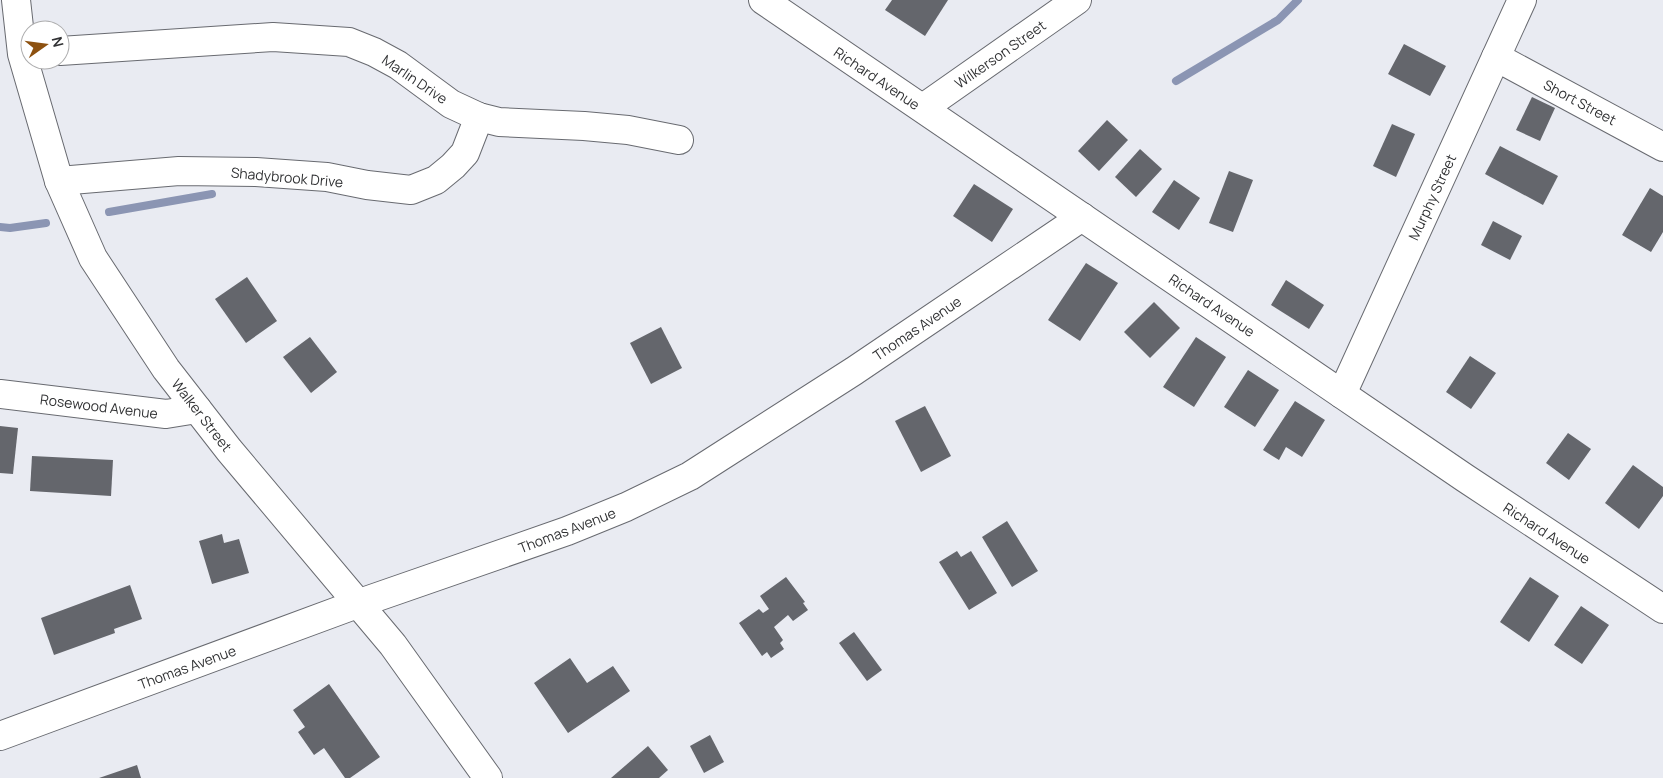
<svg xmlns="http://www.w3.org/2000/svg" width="1663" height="778" font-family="Manrope,sans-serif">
	<rect width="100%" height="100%" fill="#e9ebf2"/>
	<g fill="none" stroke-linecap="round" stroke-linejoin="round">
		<g stroke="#8b95b3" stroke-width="8">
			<path d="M 1176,81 L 1278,20 L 1298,0"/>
			<path d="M 109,212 L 212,194"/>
			<path d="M 0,227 L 10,228 L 46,223"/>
		</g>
	</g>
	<g fill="#64666c">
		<path d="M 892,0 L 948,0 L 925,36 L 885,10 Z"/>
		<path d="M 1404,44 L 1446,66 L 1430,96 L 1388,74 Z"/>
		<path d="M 1532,97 L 1555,108 L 1540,141 L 1516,130 Z"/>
		<path d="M 1107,120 L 1128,140 L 1099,171 L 1078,151 Z"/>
		<path d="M 1392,124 L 1415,134 L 1396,177 L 1373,166 Z"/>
		<path d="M 1500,146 L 1558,176 L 1543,205 L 1485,174 Z"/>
		<path d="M 1140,149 L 1162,169 L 1136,197 L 1115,177 Z"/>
		<path d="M 1229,171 L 1253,180 L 1233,232 L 1209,223 Z"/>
		<path d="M 1174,180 L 1200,198 L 1179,230 L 1152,212 Z"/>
		<path d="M 974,184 L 1013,209 L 992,242 L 953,216 Z"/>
		<path d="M 1650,188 L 1663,196 L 1663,232 L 1651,252 L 1622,235 Z"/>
		<path d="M 1493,221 L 1522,236 L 1510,260 L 1481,245 Z"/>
		<path d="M 1086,263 L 1118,283 L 1080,341 L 1048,320 Z"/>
		<path d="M 247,277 L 277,321 L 246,343 L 215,299 Z"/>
		<path d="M 1286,280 L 1324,305 L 1309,329 L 1271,305 Z"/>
		<path d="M 1154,302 L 1180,328 L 1150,358 L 1124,332 Z"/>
		<path d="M 661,327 L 682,368 L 651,384 L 630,343 Z"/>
		<path d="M 310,337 L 337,372 L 311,393 L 283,357 Z"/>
		<path d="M 1196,337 L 1226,357 L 1194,407 L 1163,387 Z"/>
		<path d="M 1470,356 L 1496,373 L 1471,409 L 1446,392 Z"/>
		<path d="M 1248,370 L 1279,390 L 1255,427 L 1224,407 Z"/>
		<path d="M 1295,401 L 1325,420 L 1302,457 L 1286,447 L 1279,460 L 1263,450 Z"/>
		<path d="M 925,406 L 951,456 L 921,472 L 895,421 Z"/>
		<path d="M 0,426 L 18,428 L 13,474 L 0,473 Z"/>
		<path d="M 1568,433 L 1591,449 L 1569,480 L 1546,463 Z"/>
		<path d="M 32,456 L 113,460 L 111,496 L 30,491 Z"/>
		<path d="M 1633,465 L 1663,487 L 1663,496 L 1639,529 L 1605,503 Z"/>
		<path d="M 1007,521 L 1038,571 L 1012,587 L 982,537 Z"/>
		<path d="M 222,534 L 224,543 L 239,539 L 249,573 L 212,584 L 199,541 Z"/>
		<path d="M 957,551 L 961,557 L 971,551 L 997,593 L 969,610 L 939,562 Z"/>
		<path d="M 786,577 L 805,602 L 803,603 L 808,610 L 793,621 L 788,615 L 774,627 L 783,640 L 780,643 L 784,649 L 771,658 L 767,652 L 762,656 L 739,623 L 759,609 L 763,613 L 769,609 L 760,596 Z"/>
		<path d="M 1530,577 L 1559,596 L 1529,642 L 1500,622 Z"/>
		<path d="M 130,585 L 142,619 L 114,629 L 115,633 L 54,655 L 41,618 Z"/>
		<path d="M 1581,606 L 1609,625 L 1582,664 L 1554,645 Z"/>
		<path d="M 854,632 L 882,670 L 867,681 L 839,643 Z"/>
		<path d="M 570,658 L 587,683 L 613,666 L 630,691 L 568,733 L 534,683 Z"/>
		<path d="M 329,684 L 380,757 L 350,778 L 345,778 L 324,748 L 314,755 L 298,732 L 305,727 L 293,710 Z"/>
		<path d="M 710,735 L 724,762 L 704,773 L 690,746 Z"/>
		<path d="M 648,746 L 668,770 L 659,778 L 611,778 Z"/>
		<path d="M 137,765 L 141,778 L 99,778 Z"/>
	</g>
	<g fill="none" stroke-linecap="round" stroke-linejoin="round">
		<defs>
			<g id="minor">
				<path d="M 16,0 L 22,54 L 59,181 L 93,258 L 166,369 L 229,450 L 393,645 L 488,778"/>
				<path d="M 763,0 L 1465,478 L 1663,609"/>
				<path d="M 60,51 L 273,37 L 349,42 L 374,52 L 398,65 L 451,104 L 479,117 L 499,122 L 584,126 L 628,130 L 679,140"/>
				<path d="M 1496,57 L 1663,147"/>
				<path d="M 923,108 L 1077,0"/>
				<path d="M 59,181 L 179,171 L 256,172 L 327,177 L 367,185 L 411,190 L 436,180 L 453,166 L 465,153 L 479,117"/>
				<path d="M 0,394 L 166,414 L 197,409"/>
				<path d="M 1342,394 L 1522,0"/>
				<path d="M 0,736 L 357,604 L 567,531 L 626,507 L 690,476 L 729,451 L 854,371 L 1082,217"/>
			</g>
		</defs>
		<use href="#minor" stroke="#686a70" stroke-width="30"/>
		<use href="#minor" stroke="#fff" stroke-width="28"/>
	</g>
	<g text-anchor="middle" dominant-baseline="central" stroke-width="5" stroke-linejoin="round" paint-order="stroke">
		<g font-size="14" fill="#313234" stroke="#fff">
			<text transform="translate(1000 54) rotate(-35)">Wilkerson Street</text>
			<text transform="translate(877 78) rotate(34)">Richard Avenue</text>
			<text transform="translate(415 79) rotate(34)">Marlin Drive</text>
			<text transform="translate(1580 102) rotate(28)">Short Street</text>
			<text transform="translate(287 177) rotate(5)">Shadybrook Drive</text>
			<text transform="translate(1432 197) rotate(-65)">Murphy Street</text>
			<text transform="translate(1212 305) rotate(34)">Richard Avenue</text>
			<text transform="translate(917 328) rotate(-34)">Thomas Avenue</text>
			<text transform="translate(99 406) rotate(7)">Rosewood Avenue</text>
			<text transform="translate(202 415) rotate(52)">Walker Street</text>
			<text transform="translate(567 530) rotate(-21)">Thomas Avenue</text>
			<text transform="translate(1547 533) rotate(33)">Richard Avenue</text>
			<text transform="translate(187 667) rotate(-20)">Thomas Avenue</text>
		</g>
	</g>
	<g transform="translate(45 45) rotate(76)"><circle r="24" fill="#ffffff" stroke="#adadae"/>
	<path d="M0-4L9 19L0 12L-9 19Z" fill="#8d5110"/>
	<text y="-8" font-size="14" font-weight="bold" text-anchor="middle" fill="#313234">N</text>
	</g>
</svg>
